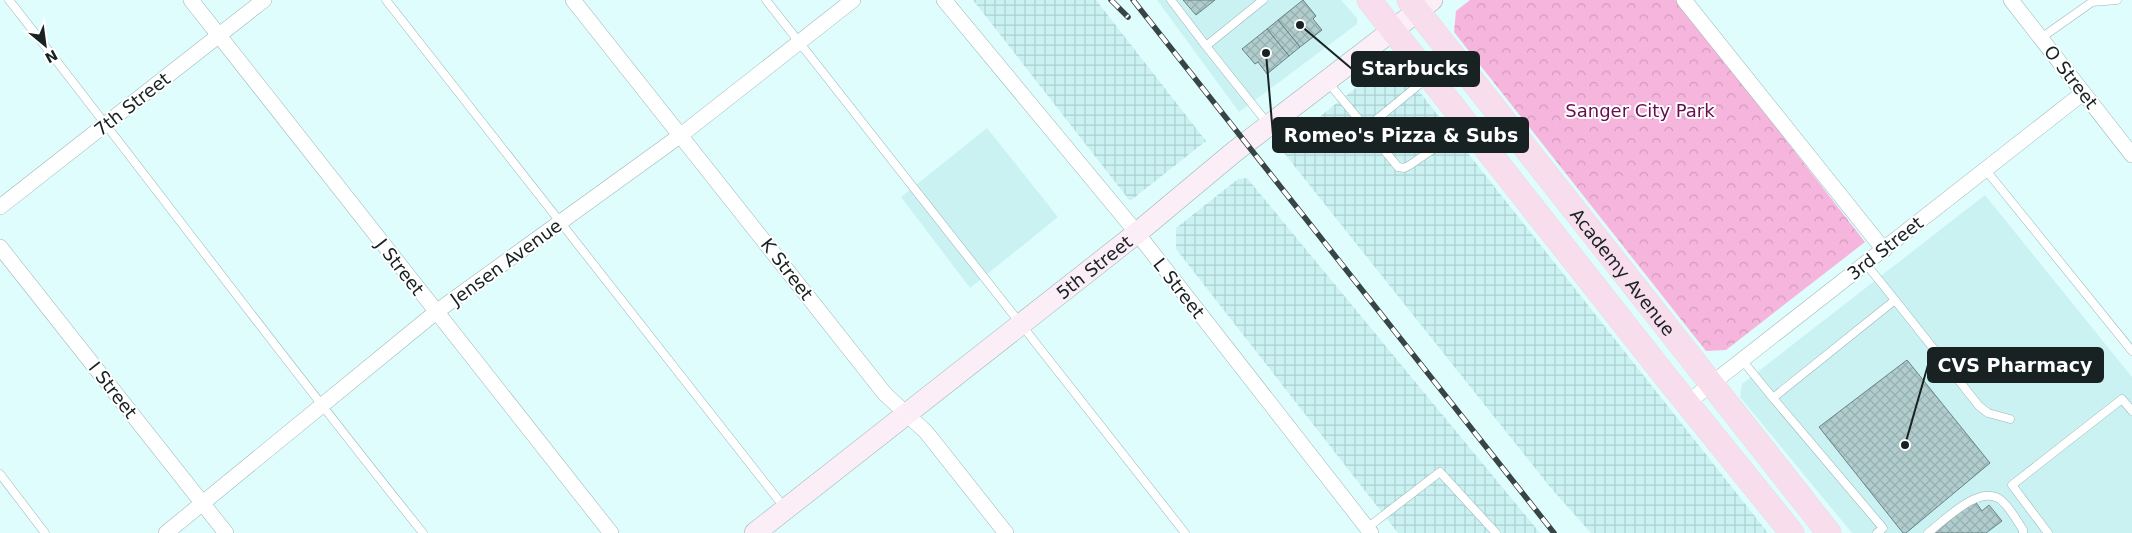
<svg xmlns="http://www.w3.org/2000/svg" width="2132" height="533" font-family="'DejaVu Sans',sans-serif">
	<defs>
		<pattern id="industrial-grid" width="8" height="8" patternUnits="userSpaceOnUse" patternTransform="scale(1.25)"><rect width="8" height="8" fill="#cbf2f3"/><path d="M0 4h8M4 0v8" fill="none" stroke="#aecfd0"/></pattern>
		<pattern id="park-crowns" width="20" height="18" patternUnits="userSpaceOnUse" patternTransform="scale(1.25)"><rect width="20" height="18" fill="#f6b5dc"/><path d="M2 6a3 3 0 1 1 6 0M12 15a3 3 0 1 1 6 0" fill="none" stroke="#d29bbc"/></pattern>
		<pattern id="building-cross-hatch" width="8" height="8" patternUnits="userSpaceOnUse" patternTransform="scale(1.25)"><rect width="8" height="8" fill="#b0cccd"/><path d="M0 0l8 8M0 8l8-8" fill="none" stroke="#97afb0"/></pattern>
	</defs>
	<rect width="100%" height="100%" fill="#e0fdfe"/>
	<g fill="#cbf2f3">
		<path d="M 1157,0 L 1341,0 L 1357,18 L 1357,24 L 1239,112 Z"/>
		<path d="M 987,128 L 1058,217 L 970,288 L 901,197 Z"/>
		<path d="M 1985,195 L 2132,377 L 2132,533 L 1852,533 L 1740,397 L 1742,384 Z"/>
	</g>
	<g fill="url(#industrial-grid)">
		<path d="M 973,0 L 1096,0 L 1206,141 L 1130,201 Z"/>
		<path d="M 1385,65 L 1399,66 L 1768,533 L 1591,533 L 1550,487 L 1280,148 Z"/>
		<path d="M 1247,178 L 1540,533 L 1398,533 L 1176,249 L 1176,228 L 1238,179 Z"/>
	</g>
	<path fill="url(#park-crowns)" d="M 1470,0 L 1677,0 L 1865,242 L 1726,350 L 1706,351 L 1454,32 L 1456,11 Z"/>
	<g fill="url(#building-cross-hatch)" stroke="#698384">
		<path d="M 1183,0 L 1215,0 L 1196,15 Z"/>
		<path d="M 1303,0 L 1316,16 L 1313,19 L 1322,30 L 1300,47 L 1278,20 Z"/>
		<path d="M 1278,20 L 1300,47 L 1289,56 L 1267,29 Z"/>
		<path d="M 1267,29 L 1289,56 L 1267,74 L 1258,62 L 1255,64 L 1242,49 Z"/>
		<path d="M 1907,360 L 1990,463 L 1906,533 L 1903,533 L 1819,427 Z"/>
		<path d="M 1974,500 L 1982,511 L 1989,505 L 2002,521 L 1986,533 L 1936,533 L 1934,531 Z"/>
	</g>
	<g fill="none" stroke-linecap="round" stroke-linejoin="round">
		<defs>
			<g id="lane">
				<path d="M 9,0 C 148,177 282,358 423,533"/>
				<path d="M 386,0 L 784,507"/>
				<path d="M 766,0 L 1185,533"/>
				<path d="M 1171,0 L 1206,46"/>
				<path d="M 1263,0 L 1206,46 L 1268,124"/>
				<path d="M 2041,38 L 2092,2 L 2117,0"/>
				<path d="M 1327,81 L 1398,167 L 1404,168 L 1410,165 L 1465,127"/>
				<path d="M 1366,128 L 1426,79"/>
				<path d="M 1985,169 L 2132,351"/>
				<path d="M 1866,264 L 1895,300"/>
				<path d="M 1742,360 L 1773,398"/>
				<path d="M 0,474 L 45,533"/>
				<path d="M 1367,528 L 1440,472 L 1496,533"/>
				<path d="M 1877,533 L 1883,528 L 1773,398 L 1895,300 L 1979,406 L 1988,413 L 2010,419"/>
				<path d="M 1928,533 C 1945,520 1981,482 2002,501 C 2011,509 2017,521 2023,530 L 2023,533"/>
				<path d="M 2048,533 L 2012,485 L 2122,399 L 2132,411"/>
			</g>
			<g id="street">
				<path d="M 191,0 L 611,533"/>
				<path d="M 573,0 L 885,394 L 926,432 L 1006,533"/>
				<path d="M 944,0 L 1137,233 L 1371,533"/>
				<path d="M 1684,0 L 1884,250"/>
				<path d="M 2011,0 L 2132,155"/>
				<path d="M 0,207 L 264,0"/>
				<path d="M 0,247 L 226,533"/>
				<path d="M 1687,403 L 2083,93"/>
				<path d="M 166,533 L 436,312 L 681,135 L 853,0"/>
			</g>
			<g id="secondary">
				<path id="s1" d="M 755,533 L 1137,233 L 1234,152 L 1432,0"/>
			</g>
			<g id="primary">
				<path d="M 1369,0 L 1666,377 L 1792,533"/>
				<path id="s2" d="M 1409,0 L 1829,533"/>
			</g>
		</defs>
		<use href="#lane" stroke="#9ab5b6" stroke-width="9"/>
		<use href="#street" stroke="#9ab5b6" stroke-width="16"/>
		<use href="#secondary" stroke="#9ab5b6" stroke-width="22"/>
		<use href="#primary" stroke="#dfe0e0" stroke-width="25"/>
		<use href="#lane" stroke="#fff" stroke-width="8"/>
		<use href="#street" stroke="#fff" stroke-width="15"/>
		<use href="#secondary" stroke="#fbeef6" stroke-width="21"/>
		<use href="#primary" stroke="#f8dded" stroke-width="24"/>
		<defs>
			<g id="rail">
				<path d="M 1111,0 L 1128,17"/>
				<path d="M 1133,0 L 1554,533"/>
			</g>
		</defs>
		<use href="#rail" stroke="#384546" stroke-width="5.5"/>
		<use href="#rail" stroke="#fff" stroke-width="4" stroke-dasharray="11" stroke-linecap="butt"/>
	</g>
	<g text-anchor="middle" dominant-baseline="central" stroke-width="4" stroke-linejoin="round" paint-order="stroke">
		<g font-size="18" fill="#182223" stroke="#fff">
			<text transform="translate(2071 77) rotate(52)">O Street</text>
			<text transform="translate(132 104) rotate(-38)">7th Street</text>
			<text transform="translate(1885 248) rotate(-38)">3rd Street</text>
			<text transform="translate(506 262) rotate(-36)">Jensen Avenue</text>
			<text transform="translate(400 267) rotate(52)">J Street</text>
			<text stroke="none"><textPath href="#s1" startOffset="431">5th Street</textPath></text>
			<text transform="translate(787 269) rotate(52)">K Street</text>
			<text stroke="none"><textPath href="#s2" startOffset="346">Academy Avenue</textPath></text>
			<text transform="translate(1179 288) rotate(52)">L Street</text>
			<text transform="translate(113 390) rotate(52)">I Street</text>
		</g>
		<g font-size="18" fill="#670c4e" stroke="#fff">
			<text x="1640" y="110">Sanger City Park</text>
		</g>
	</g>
	<path fill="none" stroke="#182223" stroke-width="2" d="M1300 25L1352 69M1266 53L1273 135M1905 445L1928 365"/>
	<g fill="#182223" stroke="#fff" stroke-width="2">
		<circle cx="1300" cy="25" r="5"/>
		<circle cx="1266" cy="53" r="5"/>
		<circle cx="1905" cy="445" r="5"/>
	</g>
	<g fill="#182223" stroke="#182223" stroke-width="2">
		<rect x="1352" y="52" width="127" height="34" rx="5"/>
		<rect x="1273" y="118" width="255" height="34" rx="5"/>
		<rect x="1928" y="348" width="175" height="34" rx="5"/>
	</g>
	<g font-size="19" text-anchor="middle" font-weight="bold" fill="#fff">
		<text x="1415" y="75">Starbucks</text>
		<text x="1401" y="142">Romeo's Pizza &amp; Subs</text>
		<text x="2015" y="372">CVS Pharmacy</text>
	</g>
	<g transform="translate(45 45) rotate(151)" stroke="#ffffff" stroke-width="4" paint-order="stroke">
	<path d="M0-4L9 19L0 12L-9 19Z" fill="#182223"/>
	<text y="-8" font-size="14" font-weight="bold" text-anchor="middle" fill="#182223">N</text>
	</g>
</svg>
